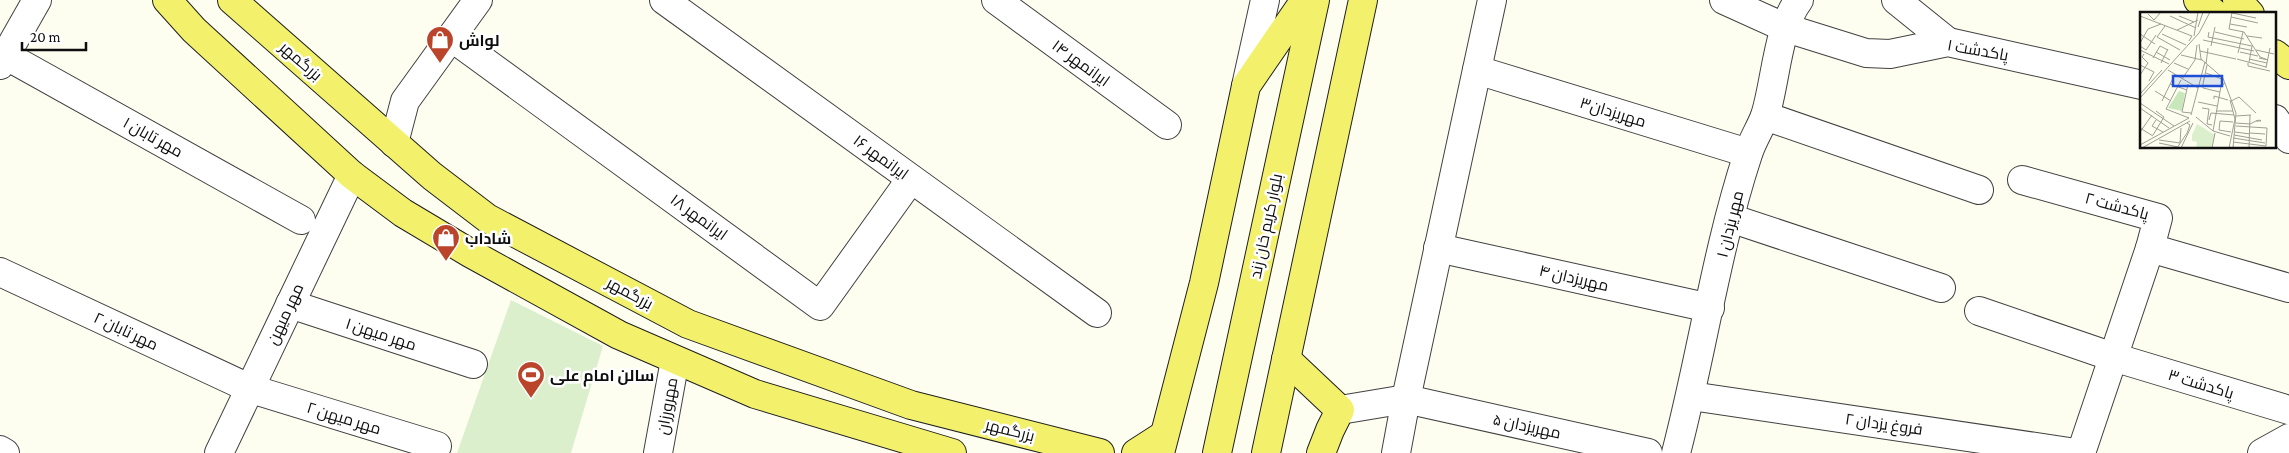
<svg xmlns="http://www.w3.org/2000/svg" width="2289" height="453" font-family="'Crimson Pro',Cairo,serif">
	<rect width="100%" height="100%" fill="#fefef0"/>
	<path fill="#dbefcc" d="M 511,300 L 603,346 L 571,453 L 457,453 Z"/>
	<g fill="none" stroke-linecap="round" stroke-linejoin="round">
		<defs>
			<g id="minor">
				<path d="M 664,0 L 1097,313"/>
				<path d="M 996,0 L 1167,125"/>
				<path d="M 1724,0 L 1786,28 L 1866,53 L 1890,54 L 1948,42 L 2142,85"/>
				<path d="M 1896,0 L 1948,42"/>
				<path d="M 451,37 L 820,306 L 911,179"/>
				<path d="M 5,55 L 301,220"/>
				<path d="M 0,65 L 37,0"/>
				<path d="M 1477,70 L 1748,153"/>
				<path d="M 1246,86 L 1265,0"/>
				<path d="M 1765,116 L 1979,190"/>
				<path d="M 2275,119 L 2289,139"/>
				<path d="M 394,143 L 405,101 L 478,0"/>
				<path d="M 2022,180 L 2158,218 L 2150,248 L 2289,288"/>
				<path d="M 1730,218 L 1941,288"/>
				<path d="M 1438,248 L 1710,308"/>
				<path d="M 0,272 L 251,389 L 437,446"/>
				<path d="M 290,304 L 473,364"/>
				<path d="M 1979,311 L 2113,357 L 2289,410"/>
				<path d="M 1691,396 L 2076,453"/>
				<path d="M 1340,410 L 1406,399 L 1648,453"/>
				<path d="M 0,450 L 5,453"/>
				<path d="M 219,453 L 352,175"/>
				<path d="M 658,453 L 675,360"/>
				<path d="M 1396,453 L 1406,399 L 1492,0"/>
				<path d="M 1676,453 C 1702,354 1716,251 1748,154 C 1752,141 1760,129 1765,116 C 1776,81 1777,29 1799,0"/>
				<path d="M 2081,453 L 2150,248"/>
				<path d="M 2262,453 L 2289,438"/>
			</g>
			<g id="major">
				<path d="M 167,0 L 194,30 L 352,175 L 403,213 L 470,253 L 619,335 L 755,394 L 952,453"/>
				<path d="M 232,0 L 432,176 L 487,218 L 688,324 L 911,405 L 1100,453"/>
				<path d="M 2198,0 L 2215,14"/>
				<path d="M 2237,0 L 2250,14"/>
				<path d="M 2275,54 L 2289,65"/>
				<path d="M 1286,359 L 1340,410 L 1330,430 L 1321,453"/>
				<path d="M 1136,453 L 1164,435"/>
				<path d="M 1160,453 L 1204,283 L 1246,86 L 1305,0"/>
				<path d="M 1217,453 L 1315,0"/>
				<path d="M 1266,453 L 1363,0"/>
			</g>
		</defs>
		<use href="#minor" stroke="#414141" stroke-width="30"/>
		<use href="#major" stroke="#1f1f1f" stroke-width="30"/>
		<use href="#minor" stroke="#fff" stroke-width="28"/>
		<use href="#major" stroke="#f3f16c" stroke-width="28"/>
	</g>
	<defs>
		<symbol id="shop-pin" viewBox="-11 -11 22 30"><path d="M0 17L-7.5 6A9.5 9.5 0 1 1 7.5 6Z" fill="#ba452b" stroke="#fff"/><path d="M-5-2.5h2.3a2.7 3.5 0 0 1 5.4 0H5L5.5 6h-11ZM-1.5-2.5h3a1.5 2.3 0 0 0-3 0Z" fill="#fff"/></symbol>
		<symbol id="stadium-pin" viewBox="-11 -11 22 30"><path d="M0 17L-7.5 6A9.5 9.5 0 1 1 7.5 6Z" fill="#ba452b" stroke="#fff"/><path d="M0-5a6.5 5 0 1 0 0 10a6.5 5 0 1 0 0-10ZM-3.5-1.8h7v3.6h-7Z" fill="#fff"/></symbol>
	</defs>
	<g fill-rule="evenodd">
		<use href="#shop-pin" x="424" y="24" width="32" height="43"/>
		<use href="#shop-pin" x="430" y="222" width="32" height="43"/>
		<use href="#stadium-pin" x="515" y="359" width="32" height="43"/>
	</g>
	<g text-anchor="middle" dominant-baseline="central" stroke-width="5" stroke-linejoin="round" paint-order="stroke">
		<g font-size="16" font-weight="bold" fill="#0e0e0e" stroke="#fff" text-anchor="start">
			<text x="459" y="40">لواش</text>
			<text x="465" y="238">شاداب</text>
			<text x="550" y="375">سالن امام علی</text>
		</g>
		<g font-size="16" fill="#0e0e0e" stroke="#fff">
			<text transform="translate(1978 50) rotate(10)">پاکدشت ۱</text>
			<text transform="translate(301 61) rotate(41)">بزرگمهر</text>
			<text transform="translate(1081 63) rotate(36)">ایرانمهر ۱۴</text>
			<text transform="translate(1613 112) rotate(17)">مهریزدان۳</text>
			<text transform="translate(153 137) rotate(29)">مهر تابان ۱</text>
			<text transform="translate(881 157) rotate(36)">ایرانمهر ۱۶</text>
			<text transform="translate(2117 206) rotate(15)">پاکدشت ۲</text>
			<text transform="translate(699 217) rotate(36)">ایرانمهر ۱۸</text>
			<text transform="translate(1730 224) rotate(-76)">مهر یزدان ۱</text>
			<text transform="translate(1266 226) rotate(-78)">بلوار کریم خان زند</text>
			<text transform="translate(1574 278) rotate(13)">مهریزدان ۴</text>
			<text transform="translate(630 293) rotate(28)">بزرگمهر</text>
			<text transform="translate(285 314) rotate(-65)">مهر میهن</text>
			<text transform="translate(126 331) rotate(25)">مهر تابان ۲</text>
			<text transform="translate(381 334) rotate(18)">مهر میهن ۱</text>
			<text transform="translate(2201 384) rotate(17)">پاکدشت ۳</text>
			<text transform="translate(667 406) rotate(-80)">مهرورزان</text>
			<text transform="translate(344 418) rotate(17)">مهر میهن ۲</text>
			<text transform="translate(1884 424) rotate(8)">فروغ یزدان ۲</text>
			<text transform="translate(1527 426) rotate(12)">مهریزدان ۵</text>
			<text transform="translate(1010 430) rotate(14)">بزرگمهر</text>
		</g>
	</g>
	<g transform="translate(2140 12)">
		<rect width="136" height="136" fill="#fefef0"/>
		<path d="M 39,79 L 45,81 L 42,99 L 28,96 Z" fill="#c8e8bb"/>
		<path d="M 57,112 L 75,123 L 71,136 L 56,136 L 57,130 L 52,129 L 52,123 Z" fill="#dbefcc"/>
		<path fill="none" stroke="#9e9e96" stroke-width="1" d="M 92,1 L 116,6M 8,2 L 14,8 L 21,0M 0,4 L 52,24 L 49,29M 30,4 L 56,16M 39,4 L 54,10M 91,5 L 118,11M 90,12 L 107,15M 25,14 L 17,25 L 40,38M 58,15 L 63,0M 89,17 L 92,0M 89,17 L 104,20M 37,18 L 58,8M 69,20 L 68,25 L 112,34 L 109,50M 75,20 L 104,27M 104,20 L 120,45M 0,22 L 15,32M 22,22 L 46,33M 54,24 L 58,0M 107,24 L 122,26M 63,28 L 114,39M 0,31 L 8,17 L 21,12M 59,32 L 61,47 L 83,66 L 96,101 L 93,136M 0,34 L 6,38 L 16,23M 71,34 L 75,15M 0,38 L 29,52M 116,38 L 134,42M 60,39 L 96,47M 16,40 L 30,48M 100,40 L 118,44M 98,41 L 103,20M 41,43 L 62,48M 13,46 L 20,34 L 28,38M 119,46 L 128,48 L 120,45M 97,47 L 126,55M 109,47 L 127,51M 21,51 L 28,37M 34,51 L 48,57M 108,51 L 108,54 L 130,59M 66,52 L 68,36M 0,53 L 14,60 L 9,69M 126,56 L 130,36M 28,58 L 58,76M 66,61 L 82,67M 0,63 L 8,51 L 2,45 L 4,42M 42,67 L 55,48 L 57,33M 41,68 L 26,97 L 49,106M 30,72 L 47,78M 48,72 L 42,100 L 51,101M 63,72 L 63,76 L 80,80M 63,72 L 67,53M 15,79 L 31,89M 0,82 L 22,58M 0,86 L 59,21 L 70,0M 74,87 L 74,84 L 88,88M 22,89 L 35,62M 91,89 L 99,85 L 116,101M 58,90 L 77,94M 0,91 L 34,114M 0,96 L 29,116M 62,96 L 69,97 L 67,112 L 72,113M 76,99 L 93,99M 51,103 L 65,50M 96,104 L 111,103M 56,105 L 73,119 L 90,124M 16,108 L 12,114 L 23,120M 69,108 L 71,101 L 94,103M 96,111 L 110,112 L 116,109 L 120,108 L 121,109 L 116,109M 96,114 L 127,116M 0,116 L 13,124M 73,119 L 81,74 L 85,71M 0,120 L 12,103M 91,120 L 79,118 L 80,109 L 93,110M 95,120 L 110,122M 110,121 L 125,122M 13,123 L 24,105 L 16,99M 94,123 L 122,128M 93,126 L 125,131M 19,128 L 40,131M 93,130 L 126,134M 19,131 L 38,135M 40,131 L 41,116M 0,133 L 49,106M 126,134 L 127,116M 2,136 L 50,109M 37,136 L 47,121 L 50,113 L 47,111M 41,136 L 53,111M 72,136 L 75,121M 89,136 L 95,107 L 90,88M 109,136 L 110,103"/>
		<path fill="#1d4ed8" fill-opacity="0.15" stroke="#1d4ed8" stroke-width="2.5" d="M 33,64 L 82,64 L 82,74 L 33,74 Z"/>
		<rect width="136" height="136" fill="none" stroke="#0e0e0e" stroke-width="2.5"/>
	</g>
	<path d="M22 42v8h64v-8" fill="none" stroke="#0e0e0e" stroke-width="2.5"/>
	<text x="30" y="42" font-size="15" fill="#0e0e0e" stroke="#ffffff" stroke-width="4" paint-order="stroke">20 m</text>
</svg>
